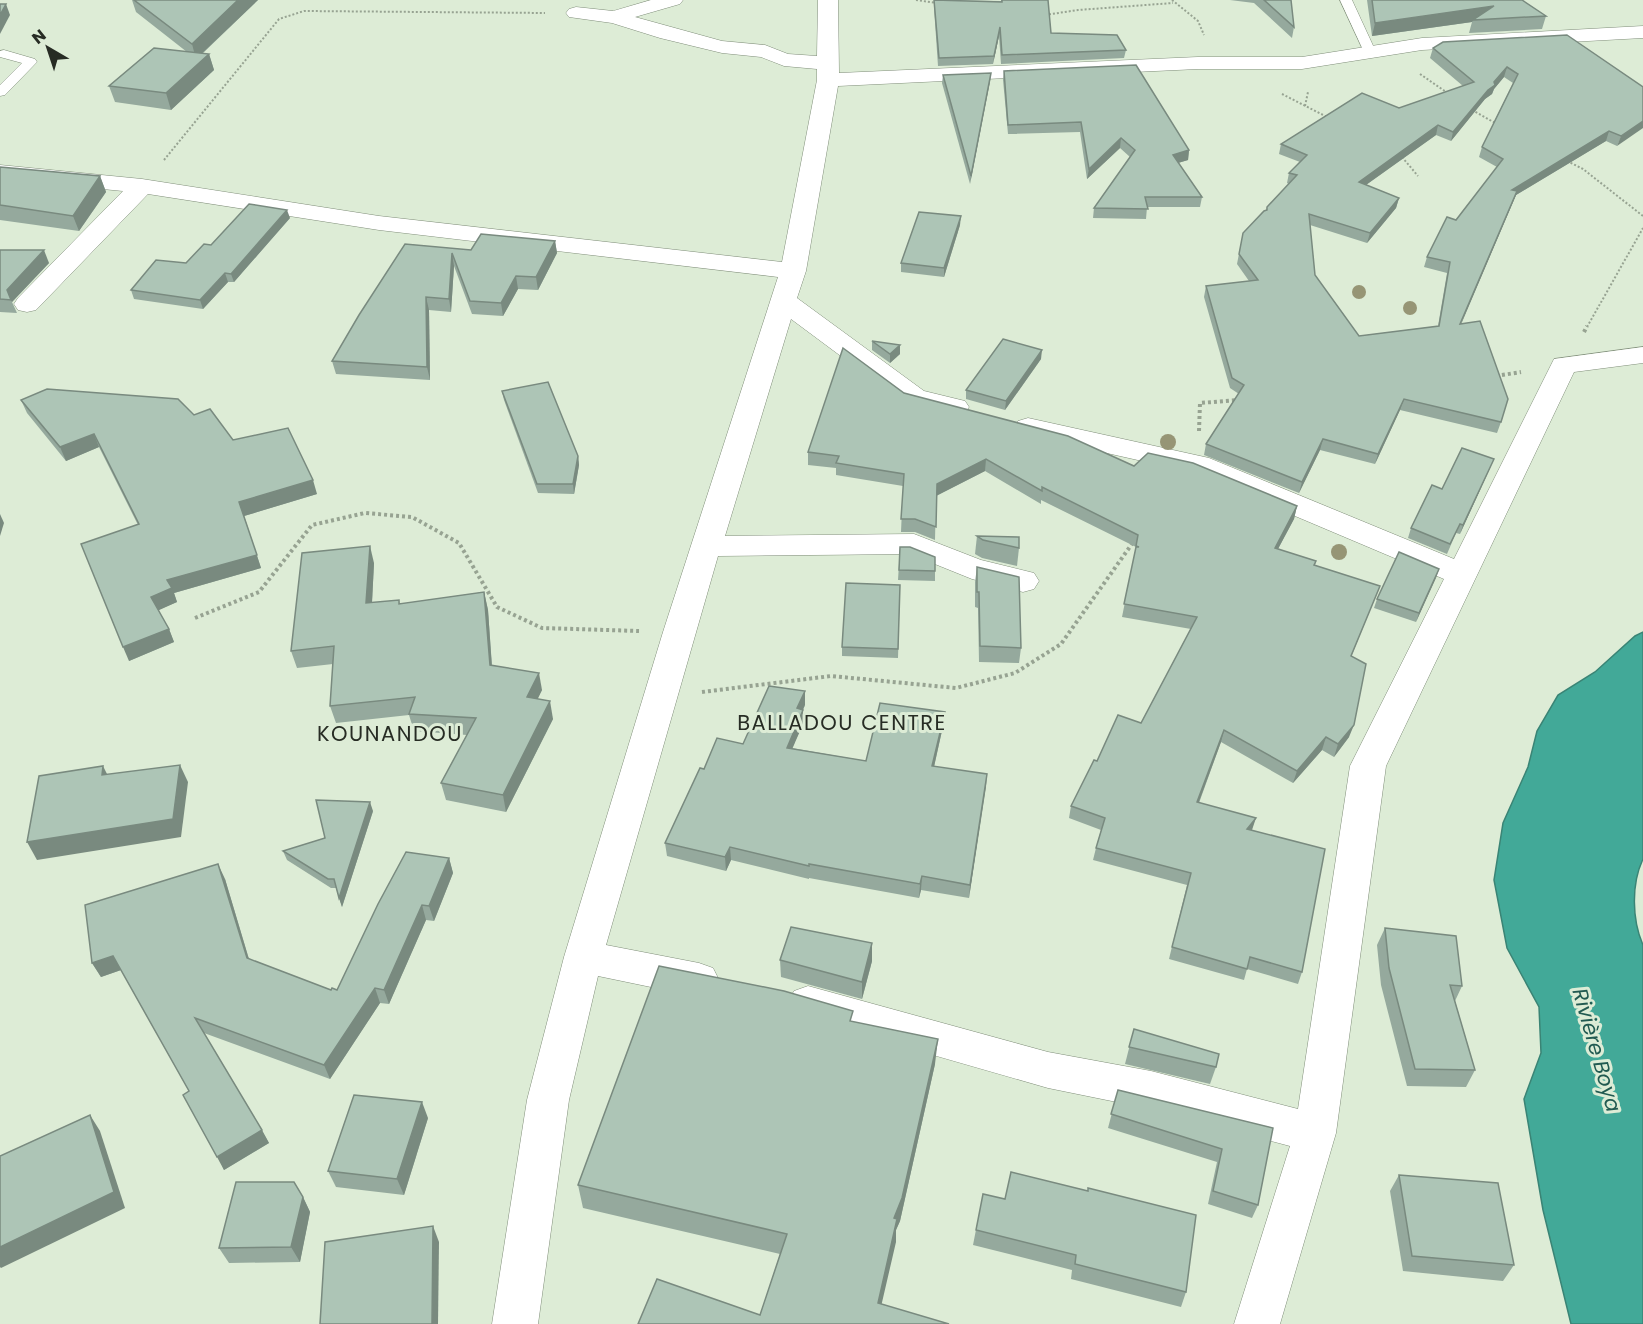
<svg xmlns="http://www.w3.org/2000/svg" width="1643" height="1324" font-family="Poppins,sans-serif">
	<rect width="100%" height="100%" fill="#ddecd6"/>
	<path fill="#42a998" stroke="#3a8475" stroke-width="1.5" d="M 1643,632 L 1643,859 C 1631,884 1632,920 1643,945 L 1643,1324 L 1571,1324 L 1543,1210 L 1524,1099 L 1541,1053 L 1539,1007 L 1507,948 L 1494,880 L 1503,823 L 1528,767 L 1537,731 L 1558,695 L 1595,672 L 1635,636 Z"/>
	<g fill="none" stroke-linecap="round" stroke-linejoin="round">
		<defs>
			<g id="service">
				<path d="M 1340,0 L 1352,0 L 1376,52 L 1374,55 L 1370,56 L 1364,52 Z"/>
				<path d="M 4,50 L 35,59 L 37,62 L 5,95 L 0,96 L 0,85 L 22,63 L 0,57 L 0,51 Z"/>
			</g>
			<g id="minor">
				<path d="M 651,0 L 683,0 L 680,4 L 635,17 L 722,41 L 765,45 L 788,54 L 817,56 L 818,0 L 838,0 L 839,73 L 1198,57 L 1302,57 L 1422,38 L 1643,26 L 1643,38 L 1422,50 L 1302,69 L 1198,69 L 838,86 L 806,271 L 797,298 L 924,391 L 965,401 L 969,407 L 965,413 L 955,416 L 904,403 L 791,319 L 725,536 L 914,534 L 981,560 L 1034,573 L 1039,581 L 1034,589 L 1023,592 L 972,579 L 910,554 L 718,556 L 606,945 L 699,963 L 713,968 L 719,980 L 713,992 L 699,997 L 598,976 L 569,1100 L 538,1324 L 492,1324 L 527,1100 L 564,957 L 663,632 L 778,277 L 379,230 L 148,194 L 36,310 L 27,312 L 18,310 L 14,304 L 18,298 L 123,191 L 0,179 L 0,165 L 142,179 L 379,216 L 782,262 L 817,80 L 817,69 L 784,66 L 761,57 L 722,53 L 660,38 L 612,23 L 569,17 L 566,13 L 569,9 L 576,7 L 613,11 Z"/>
				<path d="M 1643,347 L 1643,363 L 1574,372 L 1386,766 L 1336,1133 L 1280,1324 L 1234,1324 L 1290,1146 L 1151,1109 L 1048,1088 L 794,1015 L 788,1003 L 794,991 L 808,986 L 1048,1052 L 1151,1071 L 1298,1109 L 1350,766 L 1444,579 L 1191,472 L 1018,433 L 1014,427 L 1018,421 L 1028,418 L 1209,458 L 1454,559 L 1554,359 Z"/>
			</g>
		</defs>
		<use href="#service" stroke="#808e7a" stroke-width="1"/>
		<use href="#minor" stroke="#808e7a" stroke-width="1"/>
		<g stroke="#97a392" stroke-width="2" stroke-dasharray="2 2" stroke-linecap="butt">
			<path d="M 916,0 L 937,3"/>
			<path d="M 1172,0 L 1198,21 L 1204,35"/>
			<path d="M 1045,15 L 1078,10 L 1173,3"/>
			<path d="M 1420,74 L 1449,94"/>
			<path d="M 1282,94 L 1329,118"/>
			<path d="M 1305,106 L 1308,92"/>
			<path d="M 1472,110 L 1497,124"/>
			<path d="M 1402,157 L 1418,176"/>
			<path d="M 164,160 L 279,19 L 304,11 L 545,13"/>
			<path d="M 1567,161 L 1583,169 L 1643,216"/>
			<path d="M 1587,327 L 1643,228"/>
		</g>
		<g stroke="#97a392" stroke-width="4" stroke-dasharray="3 3" stroke-linecap="butt">
			<path d="M 1584,332 L 1587,326"/>
			<path d="M 1496,376 L 1521,372"/>
			<path d="M 1199,431 L 1200,403 L 1238,400"/>
			<path d="M 195,618 L 259,592 L 312,525 L 365,513 L 412,517 L 459,543 L 497,607 L 542,628 L 639,631"/>
			<path d="M 702,692 L 831,676 L 956,688 L 1015,673 L 1061,644 L 1134,541"/>
		</g>
		<use href="#service" fill="#fff" fill-rule="evenodd"/>
		<use href="#minor" fill="#fff" fill-rule="evenodd"/>
	</g>
	<g fill="#969575">
		<circle cx="1359" cy="292" r="7"/>
		<circle cx="1410" cy="308" r="7"/>
		<circle cx="1168" cy="442" r="8"/>
		<circle cx="1339" cy="552" r="8"/>
	</g>
	<g fill="#95a99d" fill-rule="evenodd">
		<path d="M 132,0 L 258,0 L 202,54 L 209,54 L 214,70 L 171,110 L 115,102 L 109,86 L 187,52 L 136,12 Z"/>
		<path d="M 934,0 L 1001,1 L 1001,0 L 1048,0 L 1051,33 L 1126,50 L 1124,58 L 1001,64 L 999,36 L 993,64 L 938,66 L 934,8 Z"/>
		<path d="M 1230,0 L 1291,0 L 1294,27 L 1292,38 L 1254,3 Z"/>
		<path d="M 1367,0 L 1522,0 L 1546,16 L 1542,29 L 1469,33 L 1472,22 L 1372,36 Z"/>
		<path d="M 1433,48 L 1643,87 L 1617,146 L 1606,141 L 1516,195 L 1461,323 L 1501,422 L 1497,433 L 1400,410 L 1375,464 L 1320,450 L 1299,493 L 1204,455 L 1206,444 L 1239,394 L 1230,388 L 1204,297 L 1206,286 L 1249,281 L 1237,264 L 1243,233 L 1266,210 L 1267,207 L 1289,184 L 1287,183 L 1289,173 L 1300,162 L 1279,154 L 1281,144 L 1399,108 L 1463,86 L 1430,58 ZM 1504,77 L 1513,83 L 1482,147 L 1479,157 L 1497,167 L 1427,257 L 1424,267 L 1447,273 L 1438,326 L 1359,336 L 1315,275 L 1310,225 L 1367,243 L 1396,208 L 1399,198 L 1366,185 L 1436,135 L 1451,141 L 1485,99 L 1492,94 L 1494,89 Z"/>
		<path d="M 1004,71 L 1189,150 L 1188,160 L 1178,163 L 1202,197 L 1200,207 L 1147,207 L 1146,219 L 1093,218 L 1094,208 L 1130,157 L 1120,148 L 1087,179 L 1080,132 L 1008,134 L 1003,80 Z"/>
		<path d="M 991,73 L 990,81 L 970,184 L 942,83 L 943,75 Z"/>
		<path d="M 0,167 L 100,176 L 106,192 L 79,231 L 0,220 Z"/>
		<path d="M 290,218 L 234,282 L 228,282 L 203,309 L 134,299 L 131,290 L 186,263 L 211,245 Z"/>
		<path d="M 960,225 L 944,277 L 901,272 L 901,263 Z"/>
		<path d="M 555,241 L 557,253 L 538,290 L 518,289 L 503,316 L 472,314 L 454,266 L 451,312 L 429,310 L 430,380 L 336,374 L 332,361 L 405,244 L 471,250 Z"/>
		<path d="M 0,250 L 49,263 L 12,302 L 17,313 L 0,312 Z"/>
		<path d="M 872,341 L 900,354 L 890,363 L 872,350 Z"/>
		<path d="M 1041,359 L 1005,410 L 966,399 L 966,390 Z"/>
		<path d="M 502,391 L 578,456 L 579,465 L 574,494 L 538,493 L 504,400 Z"/>
		<path d="M 904,393 L 1134,466 L 1297,506 L 1294,519 L 1278,549 L 1316,561 L 1315,566 L 1380,586 L 1351,657 L 1349,737 L 1334,757 L 1322,750 L 1293,783 L 1221,742 L 1199,803 L 1252,830 L 1302,972 L 1298,984 L 1247,969 L 1244,980 L 1169,959 L 1187,885 L 1093,860 L 1096,848 L 1101,830 L 1069,818 L 1071,806 L 1097,761 L 1141,723 L 1191,629 L 1122,617 L 1136,547 L 1041,500 L 1041,504 L 985,471 L 936,496 L 935,540 L 915,532 L 901,532 L 903,486 L 836,475 L 836,468 L 808,465 L 808,452 Z"/>
		<path d="M 21,400 L 194,415 L 317,494 L 244,516 L 261,568 L 174,593 L 177,602 L 158,610 L 169,629 L 174,642 L 129,661 L 138,525 L 99,447 L 66,461 L 27,413 Z"/>
		<path d="M 1490,468 L 1460,534 L 1456,533 L 1447,554 L 1408,538 L 1411,528 L 1442,489 Z"/>
		<path d="M 977,536 L 1019,548 L 1017,566 L 982,558 L 975,554 Z"/>
		<path d="M 900,547 L 935,571 L 935,581 L 898,580 Z"/>
		<path d="M 374,563 L 372,603 L 399,600 L 400,604 L 484,592 L 488,610 L 492,666 L 542,690 L 537,699 L 553,719 L 506,812 L 446,800 L 441,783 L 467,735 L 414,731 L 409,715 L 336,723 L 330,706 L 333,664 L 297,668 L 291,651 Z"/>
		<path d="M 977,567 L 1021,648 L 1019,663 L 979,662 L 978,608 L 975,607 L 975,582 Z"/>
		<path d="M 1439,569 L 1416,622 L 1374,608 L 1377,599 Z"/>
		<path d="M 900,585 L 898,658 L 842,656 L 842,647 Z"/>
		<path d="M 805,705 L 803,710 L 803,724 L 792,748 L 866,761 L 943,726 L 934,767 L 987,774 L 969,898 L 921,890 L 919,898 L 809,878 L 809,879 L 731,860 L 726,871 L 667,856 L 665,843 L 743,744 Z"/>
		<path d="M 373,811 L 342,907 L 336,888 L 331,888 L 287,860 L 283,851 L 325,838 Z"/>
		<path d="M 449,858 L 453,873 L 434,921 L 426,920 L 389,1004 L 380,1003 L 330,1079 L 204,1033 L 269,1143 L 224,1170 L 189,1091 L 121,970 L 101,977 L 92,963 L 225,879 L 249,959 L 331,990 L 337,990 Z"/>
		<path d="M 1385,928 L 1462,986 L 1455,1001 L 1475,1070 L 1466,1087 L 1407,1086 L 1381,985 L 1377,945 Z"/>
		<path d="M 780,960 L 872,961 L 862,999 L 781,977 Z"/>
		<path d="M 852,1022 L 935,1064 L 900,1221 L 896,1230 L 896,1242 L 760,1315 L 780,1254 L 583,1208 L 578,1185 Z"/>
		<path d="M 1134,1029 L 1216,1067 L 1210,1084 L 1125,1064 Z"/>
		<path d="M 1118,1090 L 1273,1128 L 1258,1205 L 1252,1218 L 1208,1204 L 1217,1162 L 1108,1128 Z"/>
		<path d="M 428,1118 L 404,1195 L 336,1187 L 328,1171 Z"/>
		<path d="M 1399,1175 L 1514,1265 L 1503,1281 L 1403,1271 L 1390,1191 Z"/>
		<path d="M 983,1194 L 1186,1292 L 1181,1307 L 1071,1279 L 1072,1270 L 973,1245 Z"/>
		<path d="M 303,1197 L 310,1212 L 300,1262 L 229,1263 L 219,1248 Z"/>
	</g>
	<g fill="#798a7f">
		<path d="M 238,0 L 258,0 L 196,59 L 192,44 Z"/>
		<path d="M 6,4 L 10,15 L 0,34 L 0,15 Z"/>
		<path d="M 1494,6 L 1473,20 L 1472,22 L 1372,36 L 1375,23 Z"/>
		<path d="M 1000,27 L 999,36 L 993,64 L 994,56 Z"/>
		<path d="M 209,54 L 214,70 L 171,110 L 166,93 Z"/>
		<path d="M 1507,67 L 1504,77 L 1494,89 L 1492,94 L 1485,99 L 1451,141 L 1453,132 Z"/>
		<path d="M 991,73 L 990,81 L 970,184 L 971,176 Z"/>
		<path d="M 1643,121 L 1643,128 L 1617,146 L 1621,136 Z"/>
		<path d="M 1438,125 L 1436,135 L 1356,192 L 1359,182 Z"/>
		<path d="M 1609,131 L 1606,141 L 1516,195 L 1457,334 L 1512,190 Z"/>
		<path d="M 1121,138 L 1120,148 L 1087,179 L 1089,169 Z"/>
		<path d="M 1189,150 L 1188,160 L 1171,165 L 1173,155 Z"/>
		<path d="M 100,176 L 106,192 L 79,231 L 73,216 Z"/>
		<path d="M 1399,198 L 1396,208 L 1367,243 L 1370,233 Z"/>
		<path d="M 287,210 L 290,218 L 234,282 L 231,274 Z"/>
		<path d="M 961,216 L 960,225 L 944,277 L 944,268 Z"/>
		<path d="M 555,241 L 557,253 L 538,290 L 536,277 Z"/>
		<path d="M 44,250 L 49,263 L 12,302 L 7,290 Z"/>
		<path d="M 452,253 L 454,266 L 451,312 L 449,299 Z"/>
		<path d="M 225,273 L 228,282 L 203,309 L 200,300 Z"/>
		<path d="M 516,276 L 518,289 L 503,316 L 501,303 Z"/>
		<path d="M 426,297 L 429,310 L 430,380 L 427,367 Z"/>
		<path d="M 900,345 L 900,354 L 890,363 L 890,354 Z"/>
		<path d="M 1042,350 L 1041,359 L 1005,410 L 1006,401 Z"/>
		<path d="M 1404,399 L 1400,410 L 1375,464 L 1378,454 Z"/>
		<path d="M 94,434 L 99,447 L 66,461 L 60,447 Z"/>
		<path d="M 1323,439 L 1320,450 L 1299,493 L 1302,482 Z"/>
		<path d="M 578,456 L 579,465 L 574,494 L 573,484 Z"/>
		<path d="M 986,459 L 985,471 L 936,496 L 937,484 Z"/>
		<path d="M 1494,459 L 1490,468 L 1460,534 L 1463,525 Z"/>
		<path d="M 313,480 L 317,494 L 244,516 L 261,568 L 174,593 L 177,602 L 157,611 L 151,597 L 239,502 Z"/>
		<path d="M 1297,506 L 1294,519 L 1272,560 L 1275,548 Z"/>
		<path d="M 0,514 L 4,523 L 0,536 Z"/>
		<path d="M 370,546 L 374,563 L 371,621 L 366,603 Z"/>
		<path d="M 1439,569 L 1436,578 L 1416,622 L 1419,613 Z"/>
		<path d="M 484,592 L 488,610 L 493,683 L 490,665 Z"/>
		<path d="M 169,629 L 174,642 L 129,661 L 123,647 Z"/>
		<path d="M 539,673 L 542,690 L 530,715 L 527,697 Z"/>
		<path d="M 805,691 L 805,705 L 797,722 L 797,708 Z"/>
		<path d="M 550,701 L 553,719 L 506,812 L 503,795 Z"/>
		<path d="M 803,710 L 803,724 L 787,761 L 787,748 Z"/>
		<path d="M 945,712 L 943,726 L 931,780 L 932,766 Z"/>
		<path d="M 1354,725 L 1349,737 L 1334,757 L 1338,744 Z"/>
		<path d="M 1224,730 L 1221,742 L 1194,815 L 1197,802 Z"/>
		<path d="M 1326,737 L 1322,750 L 1293,783 L 1297,771 Z"/>
		<path d="M 180,765 L 188,782 L 181,837 L 37,860 L 27,842 Z"/>
		<path d="M 103,766 L 112,784 L 102,775 Z"/>
		<path d="M 987,774 L 986,787 L 969,898 L 970,885 Z"/>
		<path d="M 370,802 L 373,811 L 342,907 L 339,898 Z"/>
		<path d="M 1256,818 L 1252,830 L 1247,829 Z"/>
		<path d="M 730,847 L 731,860 L 726,871 L 725,857 Z"/>
		<path d="M 449,858 L 453,873 L 434,921 L 429,906 Z"/>
		<path d="M 218,864 L 225,879 L 253,973 L 247,958 Z"/>
		<path d="M 922,876 L 921,890 L 919,898 L 920,884 Z"/>
		<path d="M 422,905 L 426,920 L 389,1004 L 384,990 Z"/>
		<path d="M 872,943 L 872,961 L 862,999 L 862,982 Z"/>
		<path d="M 113,956 L 121,970 L 101,977 L 92,963 Z"/>
		<path d="M 375,988 L 380,1003 L 330,1079 L 324,1065 Z"/>
		<path d="M 938,1039 L 935,1064 L 900,1221 L 896,1230 L 896,1242 L 877,1324 L 878,1303 L 894,1218 Z"/>
		<path d="M 422,1102 L 428,1118 L 404,1195 L 397,1179 Z"/>
		<path d="M 90,1115 L 100,1131 L 125,1208 L 1,1268 L 0,1267 L 0,1247 Z"/>
		<path d="M 262,1130 L 269,1143 L 224,1170 L 217,1157 Z"/>
		<path d="M 303,1197 L 310,1212 L 300,1262 L 291,1247 Z"/>
		<path d="M 433,1226 L 439,1242 L 438,1324 L 432,1324 Z"/>
	</g>
	<g fill="#adc5b6" stroke="#798a7f" stroke-width="1.5" fill-rule="evenodd">
		<path d="M 134,0 L 238,0 L 192,44 Z"/>
		<path d="M 934,0 L 1002,2 L 1002,0 L 1048,0 L 1051,33 L 1117,35 L 1126,50 L 1002,55 L 1000,27 L 994,56 L 939,58 Z"/>
		<path d="M 1264,0 L 1291,0 L 1294,27 Z"/>
		<path d="M 1372,0 L 1522,0 L 1546,16 L 1473,20 L 1494,6 L 1375,23 Z"/>
		<path d="M 0,4 L 6,4 L 0,15 Z"/>
		<path d="M 1567,35 L 1643,87 L 1643,121 L 1621,136 L 1609,131 L 1512,190 L 1517,191 L 1460,324 L 1480,321 L 1508,399 L 1501,422 L 1404,399 L 1378,454 L 1323,439 L 1302,482 L 1206,444 L 1244,385 L 1232,378 L 1206,286 L 1258,280 L 1239,254 L 1243,233 L 1264,211 L 1267,210 L 1267,207 L 1297,175 L 1289,173 L 1307,155 L 1281,144 L 1362,93 L 1399,108 L 1474,82 L 1433,48 L 1443,42 ZM 1507,67 L 1518,74 L 1482,147 L 1503,159 L 1456,220 L 1447,217 L 1427,257 L 1450,262 L 1439,326 L 1359,336 L 1315,275 L 1309,214 L 1370,233 L 1399,198 L 1359,182 L 1438,125 L 1453,132 L 1488,90 L 1495,85 L 1494,82 Z"/>
		<path d="M 154,48 L 209,54 L 166,93 L 109,86 Z"/>
		<path d="M 1136,65 L 1189,150 L 1173,155 L 1202,197 L 1145,197 L 1148,209 L 1094,208 L 1135,150 L 1121,138 L 1089,169 L 1081,122 L 1008,125 L 1004,71 Z"/>
		<path d="M 991,73 L 971,176 L 943,75 Z"/>
		<path d="M 0,167 L 100,176 L 73,216 L 0,205 Z"/>
		<path d="M 249,204 L 287,210 L 231,274 L 225,273 L 200,300 L 131,290 L 156,260 L 186,263 L 204,244 L 211,245 Z"/>
		<path d="M 919,212 L 961,216 L 944,268 L 901,263 Z"/>
		<path d="M 481,234 L 555,241 L 536,277 L 516,276 L 501,303 L 470,301 L 452,253 L 449,299 L 426,297 L 427,367 L 332,361 L 359,315 L 405,244 L 471,250 Z"/>
		<path d="M 0,250 L 44,250 L 7,290 L 11,300 L 0,299 Z"/>
		<path d="M 1003,339 L 1042,350 L 1006,401 L 966,390 Z"/>
		<path d="M 872,341 L 900,345 L 890,354 Z"/>
		<path d="M 843,348 L 904,393 L 1068,436 L 1134,466 L 1148,453 L 1193,463 L 1297,506 L 1275,548 L 1316,561 L 1314,565 L 1380,586 L 1351,656 L 1366,664 L 1354,725 L 1338,744 L 1326,737 L 1297,771 L 1224,730 L 1197,802 L 1256,818 L 1247,829 L 1325,849 L 1302,972 L 1250,957 L 1247,969 L 1172,947 L 1191,873 L 1096,848 L 1105,818 L 1071,806 L 1094,760 L 1097,761 L 1118,715 L 1141,723 L 1197,617 L 1124,604 L 1136,547 L 1139,547 L 1136,546 L 1138,535 L 1042,487 L 1042,491 L 986,459 L 937,484 L 936,527 L 915,519 L 901,519 L 904,474 L 836,463 L 839,456 L 808,452 Z"/>
		<path d="M 548,382 L 578,456 L 573,484 L 537,484 L 502,391 Z"/>
		<path d="M 47,389 L 178,399 L 194,415 L 210,409 L 233,440 L 288,428 L 313,480 L 239,502 L 257,555 L 167,580 L 172,588 L 151,597 L 169,629 L 123,647 L 81,544 L 139,524 L 94,434 L 60,447 L 21,400 Z"/>
		<path d="M 1462,448 L 1494,459 L 1463,525 L 1460,524 L 1450,544 L 1411,528 L 1432,485 L 1442,489 Z"/>
		<path d="M 977,536 L 1019,537 L 1019,548 L 983,540 Z"/>
		<path d="M 370,546 L 366,603 L 399,600 L 399,604 L 484,592 L 490,665 L 539,673 L 527,697 L 550,701 L 503,795 L 441,783 L 476,718 L 409,714 L 415,697 L 330,706 L 334,646 L 291,651 L 302,553 Z"/>
		<path d="M 900,547 L 910,547 L 935,557 L 935,571 L 899,570 Z"/>
		<path d="M 1399,552 L 1439,569 L 1419,613 L 1377,599 Z"/>
		<path d="M 977,567 L 1019,577 L 1021,648 L 980,646 L 979,592 L 977,592 Z"/>
		<path d="M 846,583 L 900,585 L 898,649 L 842,647 Z"/>
		<path d="M 769,686 L 805,691 L 797,708 L 803,710 L 787,748 L 866,761 L 880,703 L 945,712 L 932,766 L 987,774 L 970,885 L 922,876 L 920,884 L 809,864 L 809,866 L 730,847 L 725,857 L 665,843 L 700,768 L 704,769 L 717,738 L 743,744 Z"/>
		<path d="M 180,765 L 173,819 L 27,842 L 39,776 L 103,766 L 102,775 Z"/>
		<path d="M 316,800 L 370,802 L 339,898 L 334,879 L 328,879 L 283,851 L 325,838 Z"/>
		<path d="M 406,852 L 449,858 L 429,906 L 422,905 L 384,990 L 375,988 L 324,1065 L 195,1018 L 262,1130 L 217,1157 L 183,1095 L 189,1091 L 113,956 L 92,963 L 85,905 L 218,864 L 247,958 L 331,990 L 332,988 L 337,990 L 378,904 Z"/>
		<path d="M 791,927 L 872,943 L 862,982 L 780,960 Z"/>
		<path d="M 1385,928 L 1456,936 L 1462,986 L 1450,985 L 1475,1070 L 1415,1069 L 1389,968 Z"/>
		<path d="M 659,966 L 784,991 L 853,1011 L 850,1021 L 938,1039 L 902,1198 L 894,1218 L 897,1219 L 878,1303 L 949,1324 L 638,1324 L 657,1279 L 760,1315 L 787,1234 L 578,1185 Z"/>
		<path d="M 1134,1029 L 1219,1054 L 1216,1067 L 1129,1047 Z"/>
		<path d="M 1118,1090 L 1273,1128 L 1258,1205 L 1213,1191 L 1222,1149 L 1111,1114 Z"/>
		<path d="M 354,1095 L 422,1102 L 397,1179 L 328,1171 Z"/>
		<path d="M 90,1115 L 114,1192 L 0,1247 L 0,1156 Z"/>
		<path d="M 1011,1172 L 1088,1191 L 1088,1188 L 1196,1215 L 1186,1292 L 1075,1264 L 1076,1255 L 976,1230 L 983,1194 L 1005,1199 Z"/>
		<path d="M 1399,1175 L 1498,1183 L 1514,1265 L 1412,1256 Z"/>
		<path d="M 236,1182 L 294,1182 L 303,1197 L 291,1247 L 219,1248 Z"/>
		<path d="M 433,1226 L 432,1324 L 320,1324 L 325,1242 Z"/>
	</g>
	<g text-anchor="middle" dominant-baseline="central" stroke-width="6" stroke-linejoin="round" paint-order="stroke">
		<g font-size="21" letter-spacing="1.5" fill="#272c24" stroke="#ddecd6">
			<text x="842" y="722">BALLADOU CENTRE</text>
			<text x="390" y="733">KOUNANDOU</text>
		</g>
		<g font-size="21" font-style="italic" fill="#215a51" stroke="#ddecd6">
			<text transform="translate(1597 1050) rotate(74)">Rivière Boya</text>
		</g>
	</g>
	<g transform="translate(48 48) rotate(321)" stroke="#ddecd6" stroke-width="4.5" paint-order="stroke">
	<path d="M0-4.5L10 22L0 15L-10 22Z" fill="#272c24"/>
	<text y="-9" font-size="16" font-weight="bold" text-anchor="middle" fill="#272c24">N</text>
	</g>
</svg>
